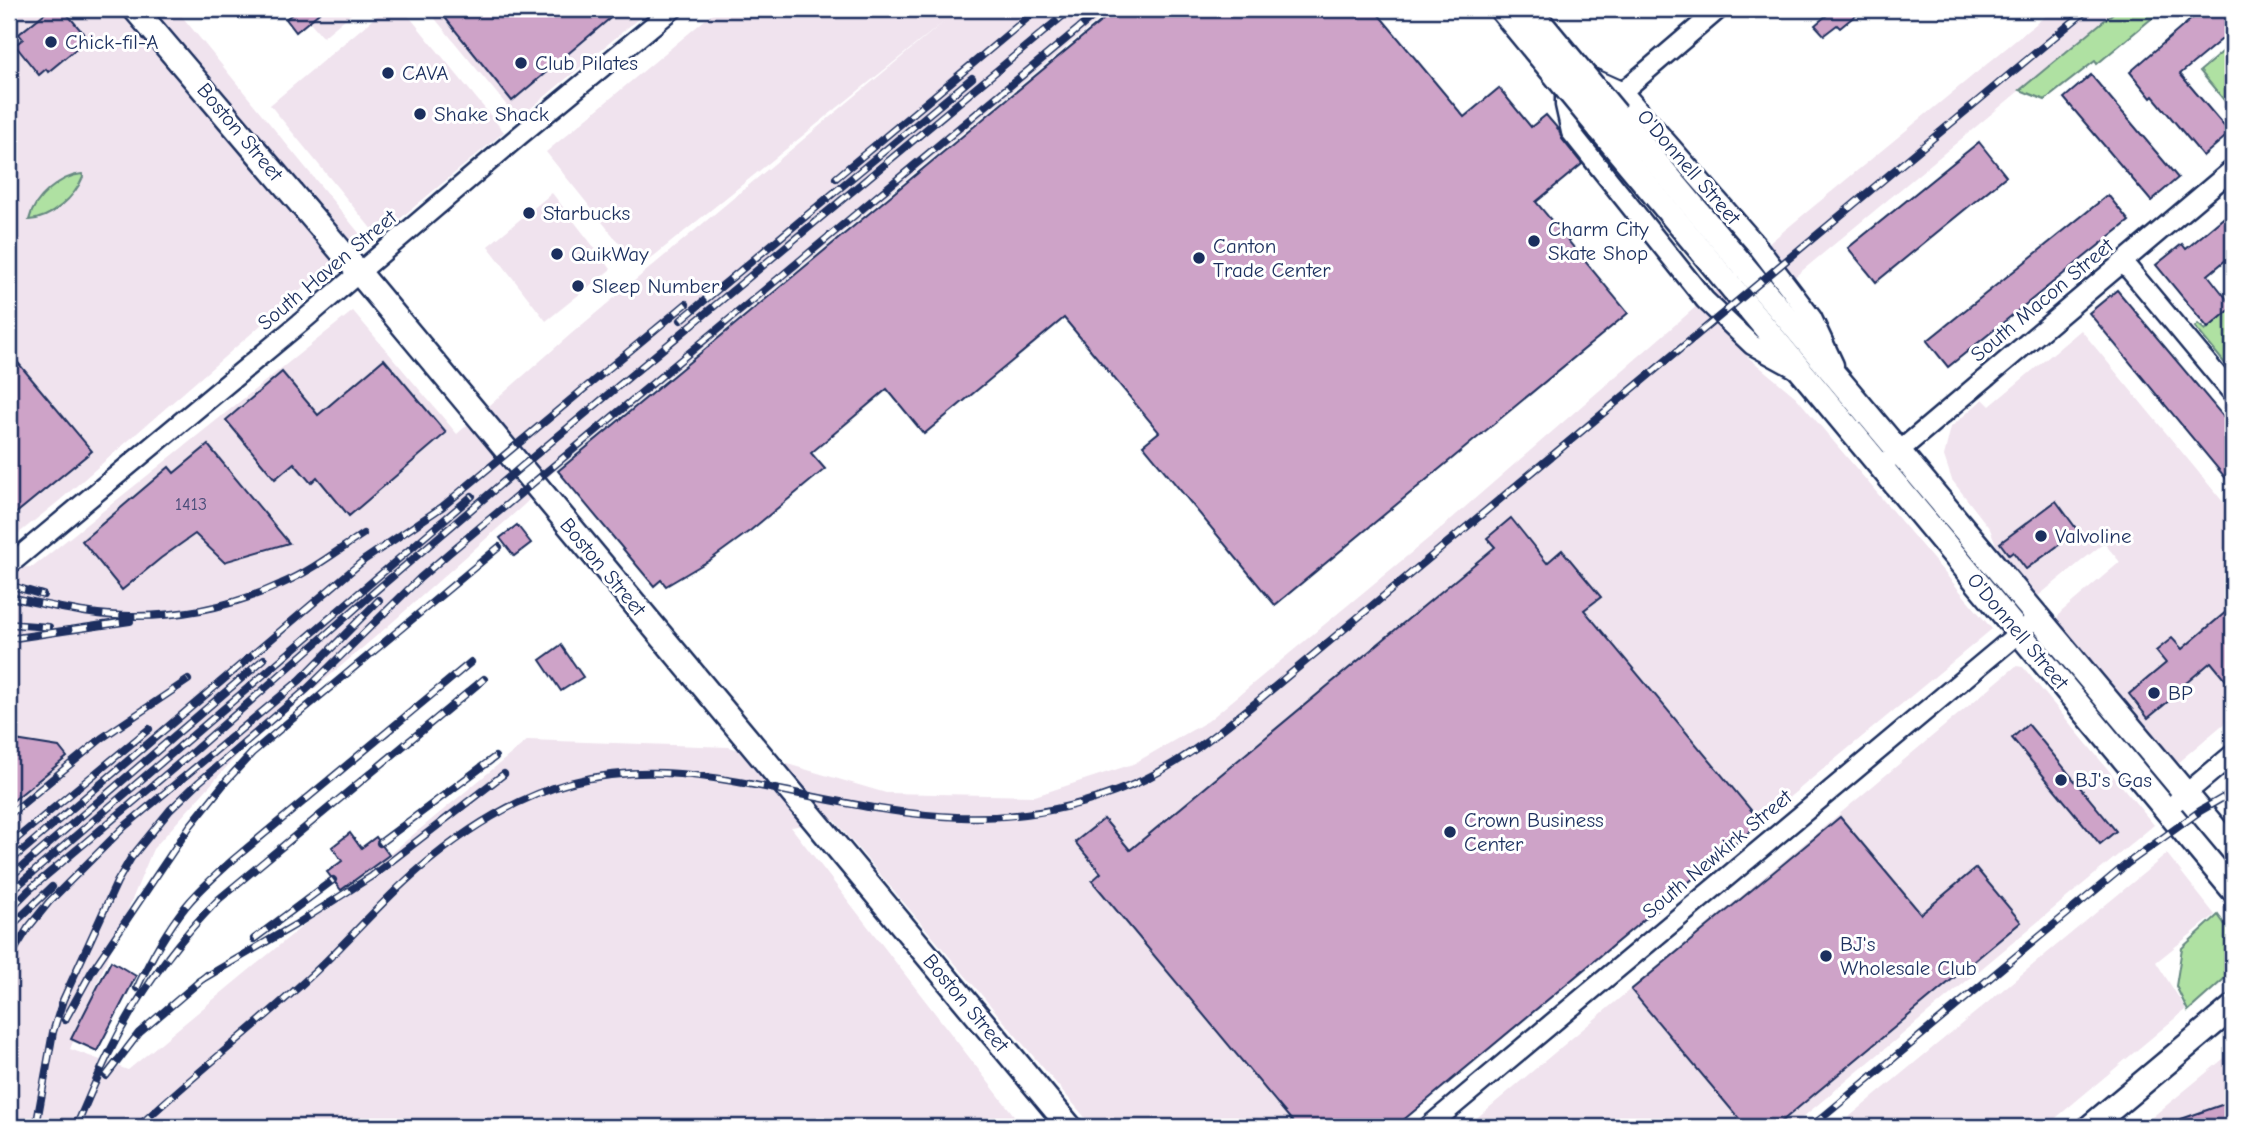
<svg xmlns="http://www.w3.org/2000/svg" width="2242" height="1136" font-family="'Comic Neue',sans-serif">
	<rect width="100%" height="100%" fill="#fff"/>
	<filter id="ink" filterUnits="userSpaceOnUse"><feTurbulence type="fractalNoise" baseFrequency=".0143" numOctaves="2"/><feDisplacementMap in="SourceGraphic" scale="14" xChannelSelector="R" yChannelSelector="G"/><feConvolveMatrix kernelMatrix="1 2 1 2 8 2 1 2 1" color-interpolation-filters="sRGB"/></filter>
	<g filter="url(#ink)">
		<g fill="#f0e3ee">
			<path d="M 9,9 L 176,9 L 364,239 L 323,271 L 59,501 L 9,541 Z"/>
			<path d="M 299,9 L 357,9 L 323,37 Z"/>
			<path d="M 385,9 L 403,9 L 504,132 L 378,237 L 270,105 Z"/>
			<path d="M 427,9 L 650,9 L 518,119 Z"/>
			<path d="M 718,9 L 1112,9 L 551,474 L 526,503 L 387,627 L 241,751 L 153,849 L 70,1049 L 128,1070 L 528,740 L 729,747 L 886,793 L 1035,796 L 1133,764 L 1208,721 L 1441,528 L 1774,239 L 2054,9 L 2118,9 L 1727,333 L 1749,358 L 1796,397 L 1992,629 L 1392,1127 L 1093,1127 L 834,820 L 791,827 L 1023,1127 L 9,1127 L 9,568 L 33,567 L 353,311 L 457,434 L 571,334 L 946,20 L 639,268 L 546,152 Z"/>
			<path d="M 552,193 L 611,269 L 546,321 L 488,246 Z"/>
			<path d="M 2081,330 L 2233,514 L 2233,716 L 2176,764 L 2064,631 L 2057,619 L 2061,612 L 2120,562 L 2104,543 L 2038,596 L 1999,552 L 1990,529 L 1952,480 L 1944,456 L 1951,427 L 1983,399 L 1990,406 Z"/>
			<path d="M 2016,666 L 2023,667 L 2154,825 L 1791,1127 L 1466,1127 Z"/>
			<path d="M 2167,854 L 2215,915 L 2156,962 L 2186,1009 L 2045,1127 L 1837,1127 Z"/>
			<path d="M 2233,1051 L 2233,1127 L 2140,1127 Z"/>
		</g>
		<g fill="#afe1a2" stroke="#658880" stroke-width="2">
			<path d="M 2118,9 L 2163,9 L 2097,64 L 2095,61 L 2045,100 L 2020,90 Z"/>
			<path d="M 2233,43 L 2233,111 L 2200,71 Z"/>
			<path d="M 82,174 L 83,177 C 75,197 51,219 29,220 C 34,198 60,176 82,174 Z"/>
			<path d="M 2232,308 L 2233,370 L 2231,371 L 2195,327 L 2198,324 L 2205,330 Z"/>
			<path d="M 2218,915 L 2233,936 L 2233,971 L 2188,1011 L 2176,986 L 2182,948 Z"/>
		</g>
		<g fill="#cea3c8" stroke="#1b2f5e" stroke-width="2">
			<path d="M 50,9 L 63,9 L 88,39 L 48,72 L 46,69 L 39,75 L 15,45 L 23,39 L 19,34 Z"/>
			<path d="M 298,9 L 324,9 L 296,32 L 286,19 Z"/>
			<path d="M 438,9 L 621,9 L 512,101 Z"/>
			<path d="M 1116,9 L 1374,9 L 1464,117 L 1499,88 L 1531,127 L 1546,115 L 1559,130 L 1562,139 L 1582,164 L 1536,202 L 1628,313 L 1275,605 L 1143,445 L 1159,432 L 1064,318 L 924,434 L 887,389 L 811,453 L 825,469 L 751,530 L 710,560 L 666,586 L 661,580 L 654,586 L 558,471 Z"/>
			<path d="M 1824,9 L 1863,9 L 1840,28 L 1837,25 L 1824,35 L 1815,25 L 1828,14 Z"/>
			<path d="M 2203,9 L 2233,9 L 2233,30 L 2180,74 L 2230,133 L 2203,156 L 2153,96 L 2151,98 L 2130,72 Z"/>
			<path d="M 2091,75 L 2178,178 L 2151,201 L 2064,98 Z"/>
			<path d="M 1979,142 L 2006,176 L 1876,282 L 1848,248 Z"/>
			<path d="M 2108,195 L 2129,221 L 1948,367 L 1927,341 Z"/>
			<path d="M 2233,210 L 2233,254 L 2208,275 L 2233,307 L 2208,328 L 2156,265 L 2182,244 L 2186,249 Z"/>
			<path d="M 2117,290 L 2233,428 L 2233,487 L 2089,313 Z"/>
			<path d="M 9,352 L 92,451 L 9,519 Z"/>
			<path d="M 384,359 L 446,433 L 349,516 L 317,477 L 311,483 L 294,463 L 275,479 L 226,420 L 282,372 L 318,415 Z"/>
			<path d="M 208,445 L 289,543 L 224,562 L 195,534 L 161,558 L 122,590 L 82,541 L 169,467 L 174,473 Z"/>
			<path d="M 2056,501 L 2078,531 L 2026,569 L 2013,552 L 2009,555 L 2000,543 Z"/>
			<path d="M 1511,518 L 1547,563 L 1562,550 L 1601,597 L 1584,610 L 1761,822 L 1395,1127 L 1297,1127 L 1092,881 L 1101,873 L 1075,842 L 1104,819 L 1130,850 L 1495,547 L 1487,538 Z"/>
			<path d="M 517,525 L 531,543 L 514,556 L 500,538 Z"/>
			<path d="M 2233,606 L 2233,689 L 2211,662 L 2179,689 L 2181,691 L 2148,718 L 2129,694 L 2166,663 L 2156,651 L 2172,638 L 2182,649 Z"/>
			<path d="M 561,645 L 583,677 L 561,691 L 540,660 Z"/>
			<path d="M 2028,724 L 2116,831 L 2100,844 L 2012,738 Z"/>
			<path d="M 9,739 L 59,747 L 67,757 L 9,804 Z"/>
			<path d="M 1840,817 L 1921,914 L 1976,868 L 2021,922 L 1775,1127 L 1746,1127 L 1631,990 Z"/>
			<path d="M 350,833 L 361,848 L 376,837 L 389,855 L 341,890 L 327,872 L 342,861 L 332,847 Z"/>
			<path d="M 111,961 L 136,976 L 97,1051 L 71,1039 Z"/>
			<path d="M 2233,1101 L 2233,1127 L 2164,1127 L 2164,1125 Z"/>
		</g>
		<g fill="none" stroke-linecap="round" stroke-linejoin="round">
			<defs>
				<g id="minor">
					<path d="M 1585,75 L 1623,92 L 1755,243 L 1812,318 L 1834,365"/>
					<path d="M 1565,81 L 1565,105 L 1571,132 L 1705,300 L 1752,345 L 1796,369"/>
					<path d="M 1615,98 L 1719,9"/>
					<path d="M 2123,262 L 2233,394"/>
					<path d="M 1891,458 L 2233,169"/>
					<path d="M 9,565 L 306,318 L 519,136 L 673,9"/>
					<path d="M 2177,801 L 2233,754"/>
					<path d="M 1428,1127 L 2027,626"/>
				</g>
				<g id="major">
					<path d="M 135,9 L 341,251 L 1070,1127"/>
					<path d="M 1616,114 L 2233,850"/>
					<path d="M 1599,128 L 2233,890"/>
					<path d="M 2090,1127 L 2233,1007"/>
				</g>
			</defs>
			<use href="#minor" stroke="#1b2f5e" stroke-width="23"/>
			<use href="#major" stroke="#1b2f5e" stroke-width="28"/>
			<use href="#minor" stroke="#fff" stroke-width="18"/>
			<use href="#major" stroke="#fff" stroke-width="23"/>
			<defs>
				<g id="rail">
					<path d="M 836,178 L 1038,9"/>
					<path d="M 681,320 L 972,78"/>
					<path d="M 9,585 L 43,595"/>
					<path d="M 9,597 C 50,605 93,617 136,616 C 185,616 236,605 281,584 C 310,572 337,551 363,534"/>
					<path d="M 9,624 L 49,627"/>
					<path d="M 9,639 L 130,621"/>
					<path d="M 9,815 L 102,738 L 188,680"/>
					<path d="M 380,843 L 495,757"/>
					<path d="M 9,845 L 149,729"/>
					<path d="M 9,862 L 364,560 L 442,507 L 686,304"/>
					<path d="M 9,878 L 264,659"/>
					<path d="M 9,893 L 472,496"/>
					<path d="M 9,910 L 29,890 L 195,750 L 373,593 L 521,467 L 1071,9"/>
					<path d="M 9,928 L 52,887"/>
					<path d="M 254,939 L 333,880"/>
					<path d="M 9,959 L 28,928 L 49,902 L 124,827 L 300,680 L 379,600"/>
					<path d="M 199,981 L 295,925 L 372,876 L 504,774"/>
					<path d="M 137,988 C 150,960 166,931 186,906 C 200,889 217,874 234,859 L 471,662"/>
					<path d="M 65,1020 L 92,971 L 190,826 L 227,780 L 252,753 L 285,725 L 499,547"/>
					<path d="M 106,1076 L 139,1033 L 207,975"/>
					<path d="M 36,1127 L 53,1032 L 63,1000 L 117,882 L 131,858 L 170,810 L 199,782 L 307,689 L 420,578 L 449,553 L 1102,9"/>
					<path d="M 76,1127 C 87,1102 97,1077 109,1053 C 137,996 175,943 219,899 L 484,679"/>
					<path d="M 138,1127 C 191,1077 249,1032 303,983 C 343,948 377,905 418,870 C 462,832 516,797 573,782 C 649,763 715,777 790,792 C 913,817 1010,836 1130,786 C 1178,766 1219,732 1259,700 L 2088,9"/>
					<path d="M 1811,1127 L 2128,863 L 2200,811 L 2233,792"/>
				</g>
			</defs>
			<use href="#rail" stroke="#1b2f5e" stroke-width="8"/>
			<use href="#rail" stroke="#fff" stroke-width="5" stroke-dasharray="16" stroke-linecap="butt"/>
			<defs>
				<g id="major-bridge">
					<path d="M 1501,9 L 1599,128"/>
					<path d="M 1529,9 L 1616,114"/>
				</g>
			</defs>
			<use href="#major-bridge" stroke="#1b2f5e" stroke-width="28" stroke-linecap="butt"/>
			<use href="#major-bridge" stroke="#fff" stroke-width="23"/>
		</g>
	</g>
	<g fill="#1b2f5e" stroke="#fff" stroke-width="2.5">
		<circle cx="51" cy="42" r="7"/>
		<circle cx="521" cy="63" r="7"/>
		<circle cx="388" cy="73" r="7"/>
		<circle cx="420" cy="114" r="7"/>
		<circle cx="529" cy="213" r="7"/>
		<circle cx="1534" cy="241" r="7"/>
		<circle cx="557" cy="254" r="7"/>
		<circle cx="1199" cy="258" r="7"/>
		<circle cx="578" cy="286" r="7"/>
		<circle cx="2041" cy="536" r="7"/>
		<circle cx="2154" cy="693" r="7"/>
		<circle cx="2061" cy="780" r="7"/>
		<circle cx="1450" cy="832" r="7"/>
		<circle cx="1826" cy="956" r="7"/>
	</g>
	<g text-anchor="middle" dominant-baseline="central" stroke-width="6" stroke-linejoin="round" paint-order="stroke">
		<g font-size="18" fill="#484c78">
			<text x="191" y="504">1413</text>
		</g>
		<g font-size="21" fill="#1b2f5e" stroke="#fff" text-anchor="start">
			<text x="65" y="42">Chick-fil-A</text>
			<text x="535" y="63">Club Pilates</text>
			<text x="402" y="73">CAVA</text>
			<text x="434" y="114">Shake Shack</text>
			<text x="543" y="213">Starbucks</text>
			<text x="1548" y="229">Charm City<tspan x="1548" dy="24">Skate Shop</tspan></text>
			<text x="1213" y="246">Canton<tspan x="1213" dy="24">Trade Center</tspan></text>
			<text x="571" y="254">QuikWay</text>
			<text x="592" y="286">Sleep Number</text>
			<text x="2055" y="536">Valvoline</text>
			<text x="2168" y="693">BP</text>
			<text x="2075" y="780">BJ's Gas</text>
			<text x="1464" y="820">Crown Business<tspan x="1464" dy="24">Center</tspan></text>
			<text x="1840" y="944">BJ's<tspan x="1840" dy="24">Wholesale Club</tspan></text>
		</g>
		<g font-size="21" fill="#1b2f5e" stroke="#fff">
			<text transform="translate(240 132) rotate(50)">Boston Street</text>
			<text transform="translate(1689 167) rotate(49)">O'Donnell Street</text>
			<text transform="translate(327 270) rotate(-40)">South Haven Street</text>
			<text transform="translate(2042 300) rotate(-40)">South Macon Street</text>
			<text transform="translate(603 567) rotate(50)">Boston Street</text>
			<text transform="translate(2018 631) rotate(50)">O'Donnell Street</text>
			<text transform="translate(1717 854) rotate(-40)">South Newkirk Street</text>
			<text transform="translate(966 1003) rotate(50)">Boston Street</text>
		</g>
	</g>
	<rect width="2242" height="1136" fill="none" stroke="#fff" stroke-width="35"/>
	<rect x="18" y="18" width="2207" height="1101" fill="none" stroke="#1b2f5e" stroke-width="2.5" filter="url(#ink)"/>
</svg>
